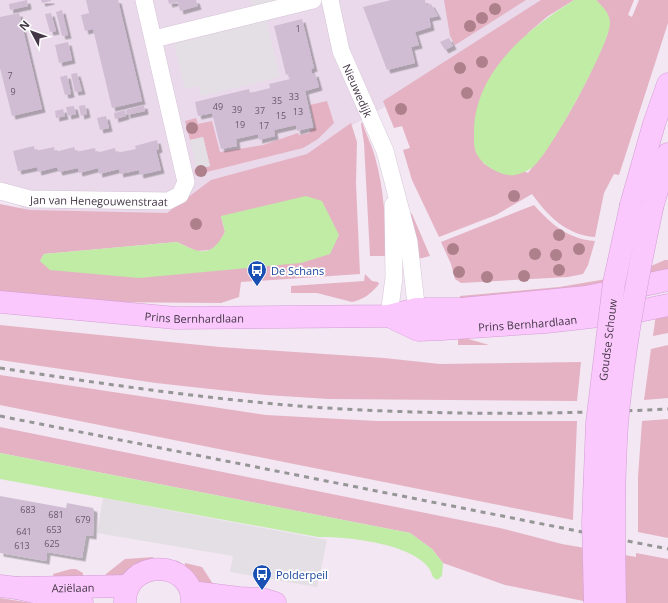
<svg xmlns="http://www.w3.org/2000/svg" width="668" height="603" font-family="'Open Sans',sans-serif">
	<defs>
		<filter id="shadow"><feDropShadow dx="3.5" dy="3.5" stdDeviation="0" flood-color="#0004"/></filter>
	</defs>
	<rect width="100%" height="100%" fill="#f2e7f3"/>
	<path fill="#e9d9ea" d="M 0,0 L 553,0 L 388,105 L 351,126 L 315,156 L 166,216 L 27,212 L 0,191 Z"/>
	<g fill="#e5b2c3" fill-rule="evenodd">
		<path d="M 444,0 L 526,0 L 455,45 L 450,36 Z"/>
		<path d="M 541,0 L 574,0 L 548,16 L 528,33 L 483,163 C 496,171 509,178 524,171 L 528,173 C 557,136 581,97 599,53 C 602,46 608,37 608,30 C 608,17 604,9 596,0 L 634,0 L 628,15 L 632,17 L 639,0 L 668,0 L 668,23 L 619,175 L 614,174 L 604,193 L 595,237 C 566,235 548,216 532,194 L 496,215 L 439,237 L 412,180 L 403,150 L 410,148 L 402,126 L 394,128 L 383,101 Z"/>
		<path d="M 327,101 L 334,123 L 318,139 L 303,148 L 195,175 L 194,170 L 210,166 L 203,137 L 190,140 L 185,121 L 196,118 L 198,124 L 212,121 L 220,152 L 263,145 L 298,133 L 299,135 L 310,133 L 310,130 L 315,128 L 310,105 Z"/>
		<path d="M 362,122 C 366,134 372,146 375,157 C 384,189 386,223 386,256 L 370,256 L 364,143 L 361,124 Z"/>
		<path d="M 351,123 L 357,142 L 356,183 L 360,274 L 241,282 L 239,297 L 221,303 L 93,302 L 0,292 L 0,204 L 30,210 L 167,213 L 211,180 L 307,154 ZM 221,216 L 301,263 L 40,261 L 44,254 L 177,242 L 196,251 L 211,250 L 219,243 L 225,232 Z"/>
		<path d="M 534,205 C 552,225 568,239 595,241 L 588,265 L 583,274 L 568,277 L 461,283 L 455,279 L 451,264 L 441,242 Z"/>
		<path d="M 410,213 L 412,214 L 430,256 L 418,259 Z"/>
		<path d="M 665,260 L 668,260 L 668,276 L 661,278 L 460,302 L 460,296 L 559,287 L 630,275 Z"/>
		<path d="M 365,274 L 372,281 L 378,282 L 379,284 C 372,293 363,300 352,302 L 317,293 L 291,293 L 291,286 L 364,281 Z"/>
		<path d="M 668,312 L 668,333 L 653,336 L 656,314 Z"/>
		<path d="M 0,325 L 220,347 L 384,358 L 440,364 L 581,362 L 577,401 L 329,399 L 266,395 L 156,383 L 0,360 Z"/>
		<path d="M 458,336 L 489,345 L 458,345 Z"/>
		<path d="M 668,345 L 668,398 L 644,400 L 651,349 Z"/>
		<path d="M 0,375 L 266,415 L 377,421 L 577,421 L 573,520 L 0,405 Z"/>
		<path d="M 668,419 L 668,538 L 638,532 L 638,477 L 642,421 Z"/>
		<path d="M 0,427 L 500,528 L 562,544 L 636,557 L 636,553 L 668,559 L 668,603 L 593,603 L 505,585 L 443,563 L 432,549 L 410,533 L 0,453 Z"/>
		<path d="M 154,557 L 125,576 L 104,580 L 106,574 L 125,559 Z"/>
		<path d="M 185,563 L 202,567 L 213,584 L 206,589 L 184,570 Z"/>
		<path d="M 71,569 L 76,569 L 83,573 L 83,580 L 54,579 L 53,574 Z"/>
		<path d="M 0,598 L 32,603 L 0,603 Z"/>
	</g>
	<g fill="#e3dfe4">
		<path d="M 255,0 L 279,0 L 252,6 L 251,1 Z"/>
		<path d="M 266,21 L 280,77 L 201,96 L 199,86 L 185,89 L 174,44 Z"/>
		<path d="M 203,137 L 210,166 L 197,169 L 190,140 Z"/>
		<path d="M 103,498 L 327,540 L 317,587 L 230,572 L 233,556 L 97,533 Z"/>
	</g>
	<g fill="#c0eca6">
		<path d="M 574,0 L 596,0 C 602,6 610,13 610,23 C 610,44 551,151 534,166 C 530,170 520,174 515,175 C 504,177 487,168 480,159 C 473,151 474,142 474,131 C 475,71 528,29 574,0 Z"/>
		<path d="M 306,196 L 322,201 L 339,235 L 330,254 L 301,263 L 139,278 L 50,270 L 40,261 L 44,254 L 177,242 C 201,254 211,258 225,232 L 221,216 Z"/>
		<path d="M 0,453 L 410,533 L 432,549 L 443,563 L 442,576 L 437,580 L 433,577 C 426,544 345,536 318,537 L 0,479 Z"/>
	</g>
	<g fill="#d0bdd4" filter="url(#shadow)">
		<path d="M 27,0 L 28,6 L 10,10 L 9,4 Z"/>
		<path d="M 41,0 L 51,0 L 51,1 L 42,3 Z"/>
		<path d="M 86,0 L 118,0 L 142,101 L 112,108 L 93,29 L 85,31 L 81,15 L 89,13 Z"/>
		<path d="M 168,0 L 196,0 L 198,6 L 180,11 L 178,2 L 169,4 Z"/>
		<path d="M 391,0 L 425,0 L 426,5 L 431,4 L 438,16 L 429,18 L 431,27 L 415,32 L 419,45 L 411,47 L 415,63 L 387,70 L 363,7 Z"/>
		<path d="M 62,10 L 68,35 L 62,36 L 56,12 Z"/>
		<path d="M 19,13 L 42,109 L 12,116 L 0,68 L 0,17 Z"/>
		<path d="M 51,13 L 56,31 L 50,32 L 45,14 Z"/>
		<path d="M 302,19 L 314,68 L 311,69 L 312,74 L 315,73 L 319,87 L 305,91 L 313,127 L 297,131 L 296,125 L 274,130 L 275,136 L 259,140 L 258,134 L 236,139 L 237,146 L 221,149 L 212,113 L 198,116 L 195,102 L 249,89 L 250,93 L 270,88 L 269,84 L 290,79 L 289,74 L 286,75 L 274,26 Z"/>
		<path d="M 449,38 L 453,46 L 445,50 L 440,42 Z"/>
		<path d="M 68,42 L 72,60 L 59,63 L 55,45 Z"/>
		<path d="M 77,73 L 82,91 L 75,92 L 71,74 Z"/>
		<path d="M 67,75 L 71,94 L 65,95 L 60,77 Z"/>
		<path d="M 85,105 L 87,114 L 81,116 L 79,106 Z"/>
		<path d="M 144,105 L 145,111 L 127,115 L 126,110 Z"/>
		<path d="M 74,106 L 76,114 L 68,116 L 66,107 Z"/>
		<path d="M 63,109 L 65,116 L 56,118 L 55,111 Z"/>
		<path d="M 125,110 L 126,116 L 115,119 L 114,113 Z"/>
		<path d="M 106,116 L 109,128 L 100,130 L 97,118 Z"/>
		<path d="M 157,140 L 159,149 L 156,150 L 161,170 L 140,175 L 139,170 L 120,174 L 119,169 L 99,174 L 98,168 L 79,173 L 78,168 L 59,172 L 57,167 L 38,172 L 37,167 L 18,171 L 13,151 L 34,146 L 35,151 L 54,147 L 55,152 L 74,147 L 76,152 L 95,148 L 96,153 L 115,148 L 116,153 L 136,149 L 135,146 Z"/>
		<path d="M 0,496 L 66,508 L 67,503 L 93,508 L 94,510 L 93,536 L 86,535 L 82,558 L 47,552 L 46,561 L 0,553 Z"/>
	</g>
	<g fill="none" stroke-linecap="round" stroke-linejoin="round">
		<defs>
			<g id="street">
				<path id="s1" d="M 330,0 L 341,51 L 385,151 L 409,242 L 418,322"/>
				<path d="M 154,39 L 313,0"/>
				<path id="s2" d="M 0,191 L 30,199 L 168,201 L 180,195 L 186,182 L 144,0"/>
				<path d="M 389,316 L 394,277 L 393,205"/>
			</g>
			<g id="secondary">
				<path d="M 653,204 L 668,154"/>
				<path d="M 631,205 L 654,124 L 668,84"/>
				<path id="s3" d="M 0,302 L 176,318 L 389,316 L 417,309 L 462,309 L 586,297 L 668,280"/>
				<path id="s4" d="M 389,316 L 418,330 L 442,329 L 546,322 L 634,312 L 668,305"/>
				<path d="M 0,586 L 17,588 L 82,603"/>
				<path id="s5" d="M 17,588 L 129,586"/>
				<path d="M 191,592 L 239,598 L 262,599 L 275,603"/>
				<path d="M 125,603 C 124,558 194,558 192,603"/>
			</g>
		</defs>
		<use href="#street" stroke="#d6c4d8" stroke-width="18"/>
		<use href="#secondary" stroke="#d49dd6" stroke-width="23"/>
		<use href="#street" stroke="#fff" stroke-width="17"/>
		<use href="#secondary" stroke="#fac8fc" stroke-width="22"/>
		<g stroke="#969696" stroke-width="3" stroke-dasharray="5 5" stroke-linecap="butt">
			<path d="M 0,368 C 103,384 207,399 311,407 C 429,415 549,415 668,409"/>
			<path d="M 0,416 L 668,549"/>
		</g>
		<defs>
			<g id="secondary-bridge">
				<path id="s6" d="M 595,603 L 593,521 L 597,423 L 614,283 L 631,205"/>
				<path d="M 615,603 C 614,543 613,484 617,425 C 623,350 637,277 653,204"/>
			</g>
		</defs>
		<use href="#secondary-bridge" stroke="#d49dd6" stroke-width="23" stroke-linecap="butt"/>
		<use href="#secondary-bridge" stroke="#fac8fc" stroke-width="22"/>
	</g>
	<g fill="#ad808c">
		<circle cx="495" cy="9" r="6"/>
		<circle cx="482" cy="18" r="6"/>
		<circle cx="470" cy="26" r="6"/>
		<circle cx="482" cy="62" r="6"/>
		<circle cx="460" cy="68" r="6"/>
		<circle cx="467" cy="93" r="6"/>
		<circle cx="401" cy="109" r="6"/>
		<circle cx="192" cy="128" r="6"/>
		<circle cx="201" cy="171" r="6"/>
		<circle cx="514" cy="196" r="6"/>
		<circle cx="196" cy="224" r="6"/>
		<circle cx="559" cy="235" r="6"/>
		<circle cx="453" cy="249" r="6"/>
		<circle cx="579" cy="249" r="6"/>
		<circle cx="535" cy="254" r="6"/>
		<circle cx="556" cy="255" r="6"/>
		<circle cx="559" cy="270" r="6"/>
		<circle cx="459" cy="272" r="6"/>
		<circle cx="524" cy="276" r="6"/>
		<circle cx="487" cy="277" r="6"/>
	</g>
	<defs>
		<symbol id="bus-pin" viewBox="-11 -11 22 30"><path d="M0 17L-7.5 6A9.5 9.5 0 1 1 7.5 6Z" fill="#1a4fb4" stroke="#fff"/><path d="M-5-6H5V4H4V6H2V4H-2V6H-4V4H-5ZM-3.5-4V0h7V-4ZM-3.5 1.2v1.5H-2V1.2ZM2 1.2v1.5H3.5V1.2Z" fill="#fff"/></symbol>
	</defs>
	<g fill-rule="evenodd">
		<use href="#bus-pin" x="246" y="259" width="22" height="30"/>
		<use href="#bus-pin" x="251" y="563" width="22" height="30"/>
	</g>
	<g text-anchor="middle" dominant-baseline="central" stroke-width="3.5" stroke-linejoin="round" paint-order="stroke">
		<g font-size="9" fill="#665869">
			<text x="298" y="28">1</text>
			<text x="10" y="75">7</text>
			<text x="13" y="91">9</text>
			<text x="294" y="96">33</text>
			<text x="277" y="100">35</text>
			<text x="218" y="106">49</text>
			<text x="237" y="109">39</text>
			<text x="260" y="110">37</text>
			<text x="298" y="111">13</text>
			<text x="281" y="115">15</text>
			<text x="240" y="124">19</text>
			<text x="264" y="125">17</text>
			<text x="28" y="509">683</text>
			<text x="56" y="514">681</text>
			<text x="83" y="519">679</text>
			<text x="54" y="529">653</text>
			<text x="24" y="531">641</text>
			<text x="52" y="543">625</text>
			<text x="22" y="545">613</text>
		</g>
		<g font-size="11" fill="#433645" stroke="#fff">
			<text stroke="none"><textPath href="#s1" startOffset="95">Nieuwedijk</textPath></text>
			<text stroke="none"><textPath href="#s2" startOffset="100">Jan van Henegouwenstraat</textPath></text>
			<text stroke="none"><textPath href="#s3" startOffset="195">Prins Bernhardlaan</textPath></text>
			<text stroke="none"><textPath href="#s4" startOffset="142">Prins Bernhardlaan</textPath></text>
			<text stroke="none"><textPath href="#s6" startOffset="264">Goudse Schouw</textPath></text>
			<text stroke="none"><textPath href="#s5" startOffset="56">Aziëlaan</textPath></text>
		</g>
		<g font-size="11" fill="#164399" stroke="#fff" text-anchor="start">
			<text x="271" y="270">De Schans</text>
			<text x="276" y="574">Polderpeil</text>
		</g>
	</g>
	<g transform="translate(32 32) rotate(311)" stroke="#ffffff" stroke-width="3" paint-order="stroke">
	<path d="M0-3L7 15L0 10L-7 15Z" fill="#433645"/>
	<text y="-6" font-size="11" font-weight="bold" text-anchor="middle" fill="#433645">N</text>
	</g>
</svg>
